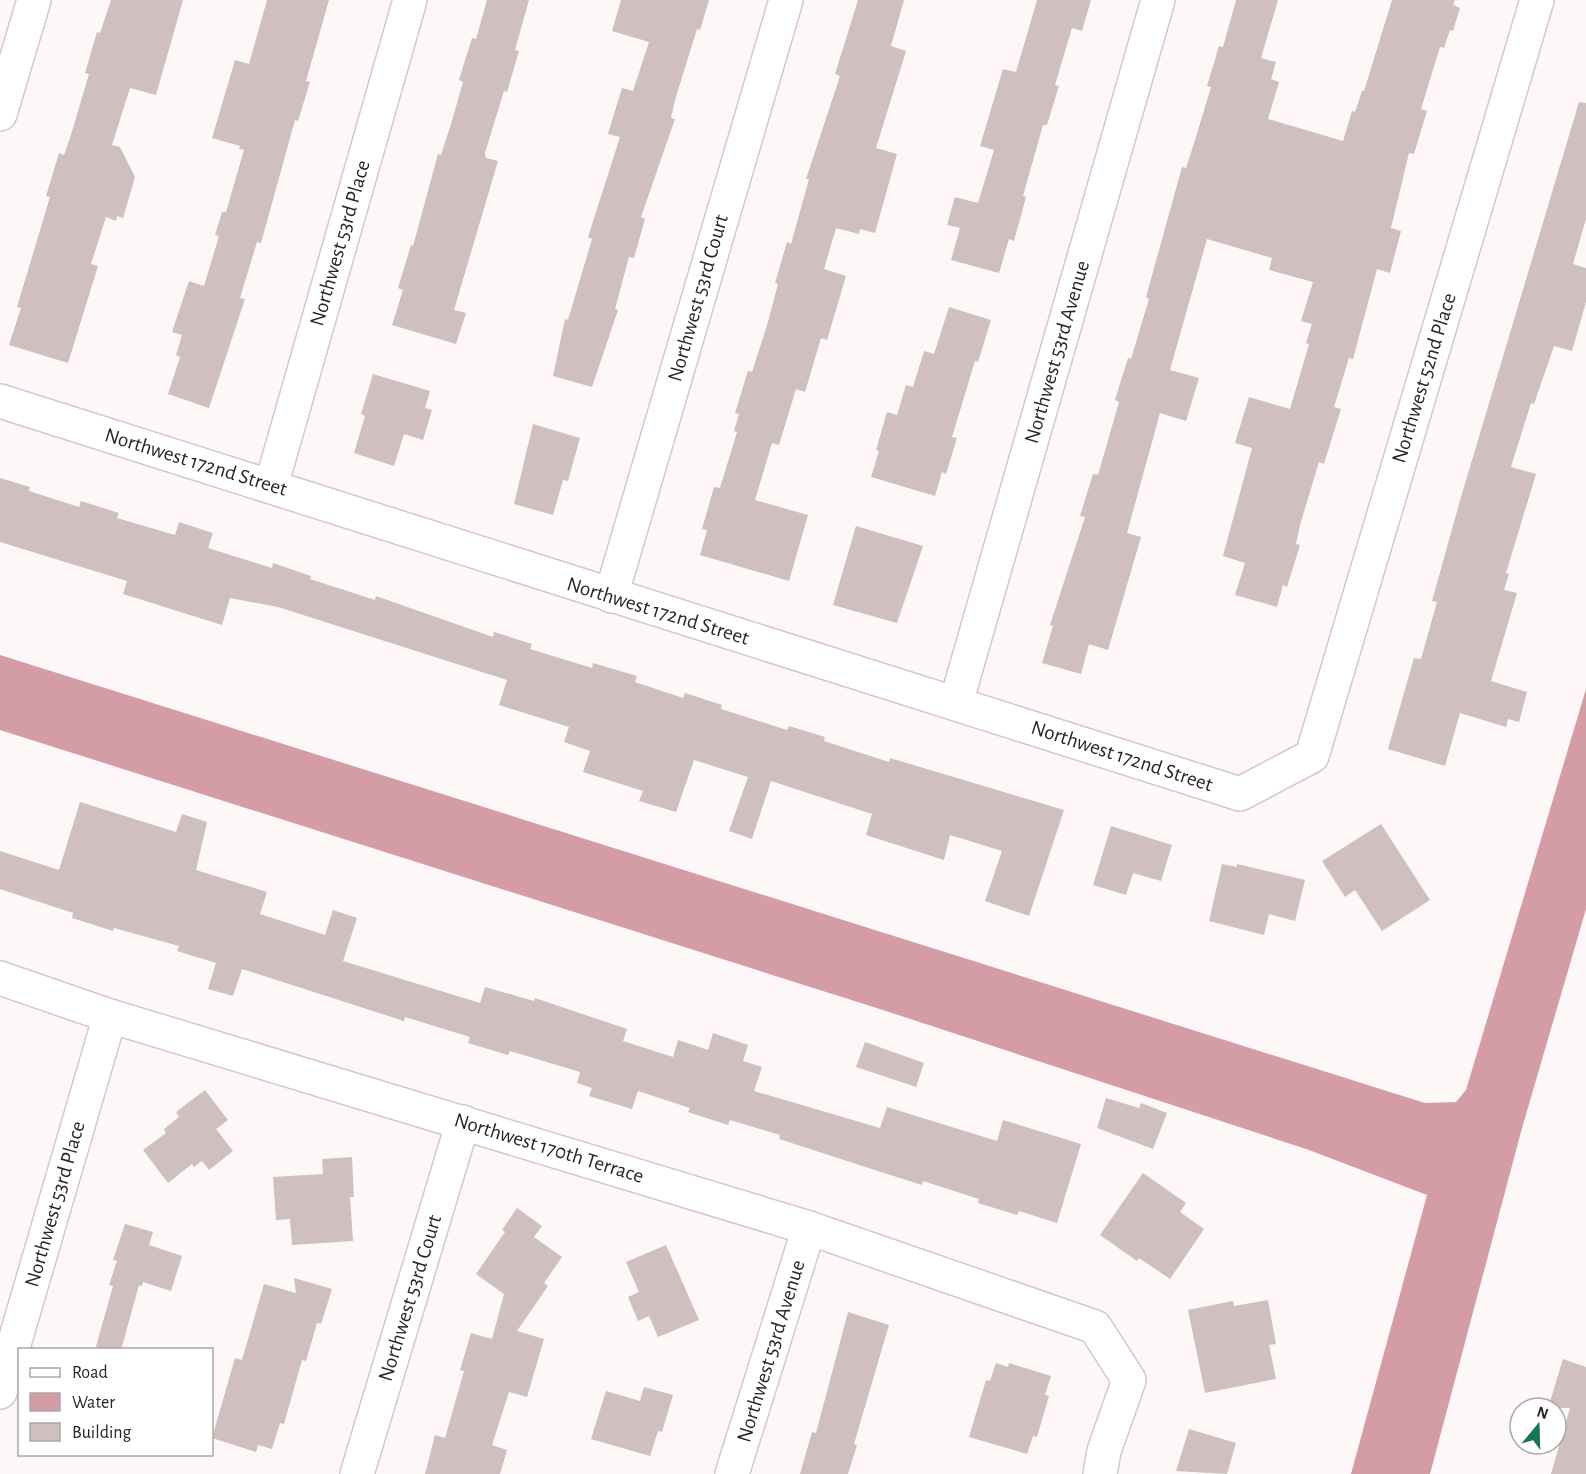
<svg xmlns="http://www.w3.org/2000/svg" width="1586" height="1474" font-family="'Alegreya Sans',sans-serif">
	<rect width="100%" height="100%" fill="#fdf7f7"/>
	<path fill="#d49ca4" d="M 0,655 L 1425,1103 L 1456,1102 L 1466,1090 L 1586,689 L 1586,909 L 1522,1128 L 1430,1474 L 1351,1474 L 1427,1195 L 1309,1150 L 883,1010 L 0,730 Z"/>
	<g fill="#cfbfc0">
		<path d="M 111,0 L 183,0 L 156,95 L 130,88 L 112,145 L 120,147 L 135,177 L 123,218 L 117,216 L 116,221 L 106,217 L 91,264 L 98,266 L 68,363 L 9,345 L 21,308 L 17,307 L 50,197 L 46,196 L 59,153 L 64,155 L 70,138 L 89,74 L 85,73 L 97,32 L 100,33 Z"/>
		<path d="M 267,0 L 329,0 L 306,81 L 310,82 L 298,121 L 295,120 L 261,243 L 257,242 L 240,298 L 245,299 L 209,408 L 168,394 L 180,357 L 176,355 L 182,335 L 172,332 L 189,281 L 204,286 L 219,236 L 215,235 L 222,212 L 226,212 L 244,150 L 239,149 L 240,146 L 212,138 L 235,60 L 249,64 Z"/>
		<path d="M 487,0 L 529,0 L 515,50 L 519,51 L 507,92 L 504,91 L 485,153 L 486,158 L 498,161 L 454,310 L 466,313 L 456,344 L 392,325 L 403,290 L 398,288 L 411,245 L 413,246 L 438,154 L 441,155 L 451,124 L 463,82 L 459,80 L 472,38 L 476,39 Z"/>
		<path d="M 621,0 L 709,0 L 700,30 L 697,29 L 675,100 L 671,118 L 675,119 L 641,217 L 645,219 L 634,258 L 629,257 L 615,309 L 618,310 L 592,387 L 553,376 L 565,319 L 568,320 L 592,239 L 588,237 L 620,137 L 608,134 L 622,88 L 633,91 L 649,42 L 612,31 Z"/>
		<path d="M 858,0 L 904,0 L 891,46 L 906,51 L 876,148 L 897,154 L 875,233 L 860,229 L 859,234 L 836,228 L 824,269 L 846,276 L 827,340 L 821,338 L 805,392 L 796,389 L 779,445 L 772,443 L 755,500 L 808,515 L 789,581 L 700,555 L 707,530 L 702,529 L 714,487 L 720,488 L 737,432 L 734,431 L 739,414 L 735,413 L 748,371 L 752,372 L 768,322 L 778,284 L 775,283 L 787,242 L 791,244 L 809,179 L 806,179 L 840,76 L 835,74 Z"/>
		<path d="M 1037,0 L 1091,0 L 1082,31 L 1072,28 L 1055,85 L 1059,86 L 1047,125 L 1043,125 L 1023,196 L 1026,197 L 1014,241 L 1009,239 L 999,273 L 951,260 L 960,228 L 947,225 L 955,197 L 978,203 L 994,150 L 980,146 L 1003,69 L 1016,72 Z"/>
		<path d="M 1236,0 L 1278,0 L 1261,58 L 1276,62 L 1271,79 L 1279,82 L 1268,119 L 1343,141 L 1352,111 L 1355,112 L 1362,91 L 1364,91 L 1392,0 L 1455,0 L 1453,5 L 1460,8 L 1453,31 L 1450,30 L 1444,48 L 1440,47 L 1421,109 L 1427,111 L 1414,154 L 1409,153 L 1391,228 L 1401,231 L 1390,273 L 1377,269 L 1353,359 L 1349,358 L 1334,407 L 1341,409 L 1324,464 L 1319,462 L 1300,525 L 1296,544 L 1300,545 L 1287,587 L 1283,585 L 1277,607 L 1235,595 L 1245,563 L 1223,556 L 1252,448 L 1235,443 L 1249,397 L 1290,409 L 1309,344 L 1306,343 L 1312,324 L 1301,321 L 1313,282 L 1269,270 L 1272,258 L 1207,239 L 1170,370 L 1199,378 L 1186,421 L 1160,413 L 1127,533 L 1141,537 L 1108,650 L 1089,644 L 1081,674 L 1042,663 L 1053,626 L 1050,625 L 1085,517 L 1080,516 L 1093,474 L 1098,475 L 1119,402 L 1115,400 L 1128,358 L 1131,359 L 1149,299 L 1146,297 L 1182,167 L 1186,168 L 1196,137 L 1211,87 L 1207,86 L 1219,46 L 1223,47 Z"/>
		<path d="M 1579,102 L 1586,103 L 1586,219 L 1573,264 L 1586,268 L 1586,302 L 1572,351 L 1554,346 L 1534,404 L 1531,403 L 1511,467 L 1536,474 L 1506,573 L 1509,574 L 1504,590 L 1517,593 L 1491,681 L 1527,692 L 1519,722 L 1508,719 L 1506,727 L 1460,713 L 1445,766 L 1388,749 L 1414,658 L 1421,659 L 1437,602 L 1432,601 L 1461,497 Z"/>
		<path d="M 949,307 L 991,320 L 978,362 L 975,361 L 952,437 L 957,438 L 946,474 L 942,472 L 935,496 L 871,477 L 879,451 L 876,450 L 887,412 L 897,415 L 906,385 L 913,387 L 924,351 L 934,354 Z"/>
		<path d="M 373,374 L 430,391 L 425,408 L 432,410 L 423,440 L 404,434 L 394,466 L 354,453 L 365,416 L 361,414 Z"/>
		<path d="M 533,424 L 580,438 L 568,481 L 563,480 L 553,515 L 514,504 Z"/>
		<path d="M 0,478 L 30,487 L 29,491 L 79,507 L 81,501 L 119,513 L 117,518 L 175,535 L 179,522 L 213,533 L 208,548 L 272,568 L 273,563 L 311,576 L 310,579 L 375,600 L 376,596 L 493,637 L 494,632 L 532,644 L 530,649 L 592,668 L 593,663 L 637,676 L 635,682 L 683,698 L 685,693 L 722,705 L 721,709 L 787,730 L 789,726 L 825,737 L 824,741 L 889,762 L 890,758 L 1064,810 L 1029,916 L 985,901 L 1002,851 L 950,835 L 944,860 L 866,835 L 872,814 L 771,781 L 752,839 L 729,831 L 748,777 L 694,760 L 676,812 L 639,801 L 643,791 L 583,772 L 590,751 L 564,742 L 569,727 L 499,705 L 507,680 L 278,607 L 230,598 L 222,625 L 123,594 L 127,581 L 0,542 Z"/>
		<path d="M 856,526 L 923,546 L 897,623 L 833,605 Z"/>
		<path d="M 80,802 L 176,832 L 182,814 L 207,822 L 196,870 L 267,892 L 260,914 L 325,935 L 333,910 L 357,918 L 343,961 L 480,1003 L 485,987 L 534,1001 L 535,998 L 627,1029 L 623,1041 L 673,1057 L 678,1040 L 708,1050 L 713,1033 L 748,1045 L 743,1061 L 762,1067 L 754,1091 L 880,1128 L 887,1107 L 997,1141 L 1003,1120 L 1081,1144 L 1057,1223 L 1019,1211 L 1017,1215 L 978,1203 L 979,1199 L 923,1181 L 922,1185 L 881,1172 L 779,1139 L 780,1135 L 730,1120 L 728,1125 L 688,1112 L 690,1108 L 638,1091 L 632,1109 L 589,1096 L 592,1088 L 577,1083 L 580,1072 L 510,1051 L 508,1055 L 468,1043 L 470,1037 L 405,1017 L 404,1021 L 242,969 L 233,996 L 208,989 L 216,963 L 177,951 L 179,946 L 114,928 L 113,931 L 72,918 L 73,913 L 0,889 L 0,851 L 59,870 Z"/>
		<path d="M 1381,824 L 1430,900 L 1382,931 L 1355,890 L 1345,897 L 1322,861 Z"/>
		<path d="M 1111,826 L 1172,845 L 1161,881 L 1133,873 L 1126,895 L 1093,885 Z"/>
		<path d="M 1222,864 L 1237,867 L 1237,864 L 1305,880 L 1295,921 L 1269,914 L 1264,935 L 1209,921 Z"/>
		<path d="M 865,1042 L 924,1063 L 916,1087 L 856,1067 Z"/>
		<path d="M 205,1090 L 228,1120 L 216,1129 L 233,1151 L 209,1170 L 202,1161 L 194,1167 L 192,1164 L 168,1183 L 143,1150 L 166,1133 L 164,1129 L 179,1117 L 176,1112 Z"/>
		<path d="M 1106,1098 L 1139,1108 L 1141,1103 L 1167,1113 L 1153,1149 L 1097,1128 Z"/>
		<path d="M 352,1157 L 354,1197 L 350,1197 L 353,1241 L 292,1245 L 290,1219 L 276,1220 L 273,1177 L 323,1174 L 322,1159 Z"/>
		<path d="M 1143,1173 L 1186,1203 L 1180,1212 L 1204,1229 L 1170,1279 L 1139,1258 L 1137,1261 L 1100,1235 Z"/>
		<path d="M 517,1208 L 542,1226 L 534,1237 L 562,1257 L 544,1283 L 548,1286 L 517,1331 L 544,1339 L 527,1397 L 509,1392 L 492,1445 L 507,1450 L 500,1474 L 425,1474 L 435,1435 L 445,1438 L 464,1371 L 460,1370 L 471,1333 L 492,1339 L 504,1294 L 476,1274 L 505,1232 L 502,1230 Z"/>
		<path d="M 125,1224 L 153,1232 L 149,1245 L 182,1256 L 171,1291 L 143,1282 L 142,1286 L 139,1285 L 121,1350 L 95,1350 L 113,1286 L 109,1285 L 117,1261 L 113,1260 Z"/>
		<path d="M 666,1245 L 699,1320 L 658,1337 L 649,1316 L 638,1321 L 628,1297 L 639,1292 L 626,1262 Z"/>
		<path d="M 294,1278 L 332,1289 L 321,1324 L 317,1323 L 306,1361 L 302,1360 L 284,1424 L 280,1423 L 272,1449 L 258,1445 L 256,1452 L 212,1438 L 235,1358 L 242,1360 L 264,1284 L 296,1293 Z"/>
		<path d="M 1268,1300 L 1276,1344 L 1269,1345 L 1276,1379 L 1205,1393 L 1188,1310 L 1233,1301 L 1234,1306 Z"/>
		<path d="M 848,1312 L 889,1325 L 854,1444 L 857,1445 L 848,1474 L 800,1474 L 812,1432 L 816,1433 Z"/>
		<path d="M 1563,1359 L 1586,1367 L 1586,1474 L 1551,1474 L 1570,1408 L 1548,1408 Z"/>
		<path d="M 996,1363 L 1008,1367 L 1009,1363 L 1051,1376 L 1045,1395 L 1049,1396 L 1037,1437 L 1033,1436 L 1027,1454 L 969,1437 L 986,1380 L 990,1381 Z"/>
		<path d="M 644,1387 L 673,1395 L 662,1432 L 658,1431 L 650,1456 L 591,1439 L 606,1391 L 640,1401 Z"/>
		<path d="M 1189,1429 L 1236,1443 L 1227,1474 L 1176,1471 Z"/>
	</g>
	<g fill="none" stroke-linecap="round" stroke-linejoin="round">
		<defs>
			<g id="minor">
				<path d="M 0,114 L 34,0"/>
				<path d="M 0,401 L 1240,794 L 1312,756 L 1537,0"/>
				<path d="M 271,486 L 410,0"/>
				<path d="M 611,596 L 786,0"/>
				<path d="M 956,703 L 1158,0"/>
				<path d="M 0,978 L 110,1016 L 809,1228 L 1095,1327 L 1129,1380 L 1104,1451 L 1100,1474"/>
				<path d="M 0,1392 L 110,1016"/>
				<path d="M 357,1474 L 463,1122"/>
				<path d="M 732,1474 L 809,1228"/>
			</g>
		</defs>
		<use href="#minor" stroke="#d7c7c9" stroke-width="36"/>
		<use href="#minor" stroke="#fff" stroke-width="33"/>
	</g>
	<g text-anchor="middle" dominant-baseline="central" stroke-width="6" stroke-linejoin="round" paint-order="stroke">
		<g font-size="21" fill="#2a2424" stroke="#fff">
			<text transform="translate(340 243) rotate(-74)">Northwest 53rd Place</text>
			<text transform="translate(698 298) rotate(-74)">Northwest 53rd Court</text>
			<text transform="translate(1057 352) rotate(-74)">Northwest 53rd Avenue</text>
			<text transform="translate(1424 378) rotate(-73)">Northwest 52nd Place</text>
			<text transform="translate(196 462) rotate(17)">Northwest 172nd Street</text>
			<text transform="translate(658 611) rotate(17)">Northwest 172nd Street</text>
			<text transform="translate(1122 756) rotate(18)">Northwest 172nd Street</text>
			<text transform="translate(549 1148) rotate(17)">Northwest 170th Terrace</text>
			<text transform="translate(55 1204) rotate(-74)">Northwest 53rd Place</text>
			<text transform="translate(410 1298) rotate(-73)">Northwest 53rd Court</text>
			<text transform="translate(771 1351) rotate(-73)">Northwest 53rd Avenue</text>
		</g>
	</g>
	<rect x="18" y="1348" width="195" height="108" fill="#ffffff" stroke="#aaa7a7" stroke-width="1.5"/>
	<rect x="30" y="1368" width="30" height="9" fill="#ffffff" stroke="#aaa7a7" stroke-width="1.5"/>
	<text x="72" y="1378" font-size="18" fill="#2a2424">Road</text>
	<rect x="30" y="1393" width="30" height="18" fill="#d49ca4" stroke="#aaa7a7" stroke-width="1.5"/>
	<text x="72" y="1408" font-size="18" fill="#2a2424">Water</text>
	<rect x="30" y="1423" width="30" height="18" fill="#cfbfc0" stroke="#aaa7a7" stroke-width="1.5"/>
	<text x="72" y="1438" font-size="18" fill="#2a2424">Building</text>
	<g transform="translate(1538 1426) rotate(19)"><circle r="28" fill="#ffffff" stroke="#aaa7a7" stroke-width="1.5"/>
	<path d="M0-4.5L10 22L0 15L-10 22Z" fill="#16774e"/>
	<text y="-9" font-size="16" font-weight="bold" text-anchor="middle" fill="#2a2424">N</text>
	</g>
</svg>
